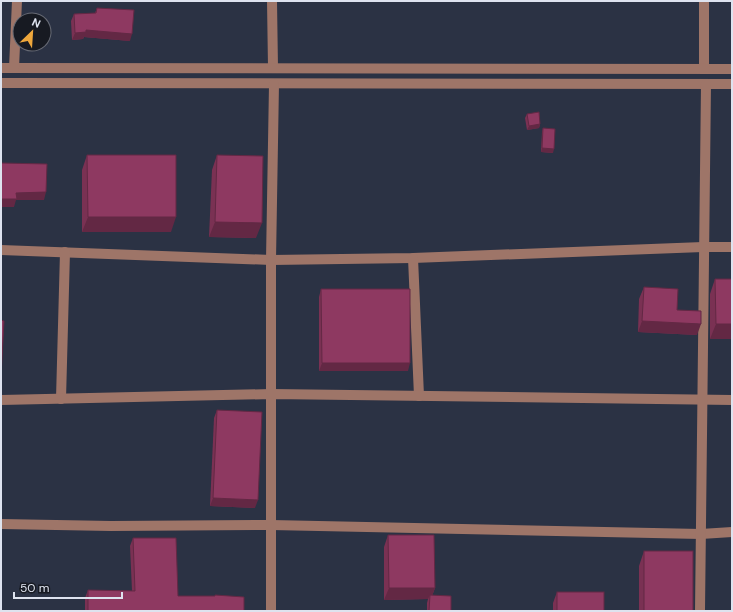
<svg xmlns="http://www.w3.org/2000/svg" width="733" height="612" font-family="'DM Sans',sans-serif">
	<rect width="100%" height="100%" fill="#2b3244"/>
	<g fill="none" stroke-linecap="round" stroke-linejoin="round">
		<g stroke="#9e7568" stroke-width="10">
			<path d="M 272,1 L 273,68"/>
			<path d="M 704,1 L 704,69"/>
			<path d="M 1,68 L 732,69"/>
			<path d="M 14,68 L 17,1"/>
			<path d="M 1,83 L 732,84"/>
			<path d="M 1,250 L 271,260 L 413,258 L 703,247 L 732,247"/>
			<path d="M 413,258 L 419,396"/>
			<path d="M 61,399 L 65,252"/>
			<path d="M 1,400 L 271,394 L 732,400"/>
			<path d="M 1,524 L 111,526 L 271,525 L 701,534 L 732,532"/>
			<path d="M 271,611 L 271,260 L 274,84"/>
			<path d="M 700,611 C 703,435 703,260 706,84"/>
		</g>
	</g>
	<g fill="#7a3153">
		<path d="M 97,8 L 130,41 L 84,37 L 83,39 L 72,40 L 71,21 L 74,14 L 95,13 Z"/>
		<path d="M 527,114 L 540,124 L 539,128 L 527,130 L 525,118 Z"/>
		<path d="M 543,128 L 553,153 L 541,152 L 542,132 Z"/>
		<path d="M 87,155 L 171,232 L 82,232 L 82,170 Z"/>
		<path d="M 217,155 L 256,238 L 209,237 L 212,170 Z"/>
		<path d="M 715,279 L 732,279 L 732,339 L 710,339 L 710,294 Z"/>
		<path d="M 644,287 L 677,310 L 697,335 L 638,332 L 639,299 Z"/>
		<path d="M 321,289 L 408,371 L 319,371 L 319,297 Z"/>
		<path d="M 217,410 L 255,508 L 210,506 L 214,418 Z"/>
		<path d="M 388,535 L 435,588 L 432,596 L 451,611 L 427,611 L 427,603 L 428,599 L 384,600 L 384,547 Z"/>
		<path d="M 133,538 L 178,596 L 244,611 L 85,611 L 85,598 L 88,590 L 132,591 L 130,546 Z"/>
		<path d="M 644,551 L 693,611 L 639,611 L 639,566 Z"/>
		<path d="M 557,592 L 604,611 L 553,611 L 553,603 Z"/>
	</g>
	<g fill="#632844">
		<path d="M 86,30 L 132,34 L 130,41 L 84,37 L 83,39 L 72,40 L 75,33 Z"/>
		<path d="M 540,124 L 539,128 L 527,130 L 529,126 Z"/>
		<path d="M 542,148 L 554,149 L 553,153 L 541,152 Z"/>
		<path d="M 46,192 L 44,200 L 16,200 L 14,207 L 1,207 L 1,199 L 16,193 Z"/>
		<path d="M 88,217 L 176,217 L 171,232 L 82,232 Z"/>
		<path d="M 215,222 L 262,223 L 256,238 L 209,237 Z"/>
		<path d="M 642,321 L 701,324 L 697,335 L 638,332 Z"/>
		<path d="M 716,324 L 732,324 L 732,339 L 710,339 Z"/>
		<path d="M 322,363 L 410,363 L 408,371 L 319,371 Z"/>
		<path d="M 213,498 L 258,500 L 255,508 L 210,506 Z"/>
		<path d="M 389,588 L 435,588 L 431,599 L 430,595 L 428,599 L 384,600 Z"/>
	</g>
	<g fill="#8e3961" stroke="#632844">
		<path d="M 97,8 L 134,10 L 132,34 L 86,30 L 86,32 L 75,33 L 74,14 L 96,13 Z"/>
		<path d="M 539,112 L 540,124 L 529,126 L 527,114 Z"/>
		<path d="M 543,128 L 555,129 L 554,149 L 542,148 Z"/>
		<path d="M 87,155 L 176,155 L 176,217 L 88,217 Z"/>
		<path d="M 217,155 L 263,156 L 262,223 L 215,222 Z"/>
		<path d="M 1,163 L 47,164 L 46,192 L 16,193 L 17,199 L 1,199 Z"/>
		<path d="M 715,279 L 732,279 L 732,324 L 716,324 Z"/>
		<path d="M 644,287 L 678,289 L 677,310 L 701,311 L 701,324 L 642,321 Z"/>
		<path d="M 321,289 L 410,289 L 410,363 L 322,363 Z"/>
		<path d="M 1,320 L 4,321 L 1,376 Z"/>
		<path d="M 217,410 L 262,412 L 258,500 L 213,498 Z"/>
		<path d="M 388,535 L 434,535 L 435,588 L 389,588 Z"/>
		<path d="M 133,538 L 176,538 L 178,596 L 215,596 L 215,595 L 244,597 L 244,611 L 88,611 L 88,590 L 135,591 Z"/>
		<rect x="644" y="551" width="49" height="60"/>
		<rect x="557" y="592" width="47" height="19"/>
		<path d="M 430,595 L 451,596 L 451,611 L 429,611 Z"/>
	</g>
	<rect width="733" height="612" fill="none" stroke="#dee3ef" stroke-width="4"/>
	<g transform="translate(32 32) rotate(25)"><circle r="19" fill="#171a22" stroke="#676a74"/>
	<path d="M0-3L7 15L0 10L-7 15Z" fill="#eea73c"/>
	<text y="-6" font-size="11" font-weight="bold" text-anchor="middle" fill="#dee3ef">N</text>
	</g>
	<path d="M14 592v6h108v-6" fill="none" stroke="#dee3ef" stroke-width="2"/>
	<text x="20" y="592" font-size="12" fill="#dee3ef" stroke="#171a22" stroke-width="3" paint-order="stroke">50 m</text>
</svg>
